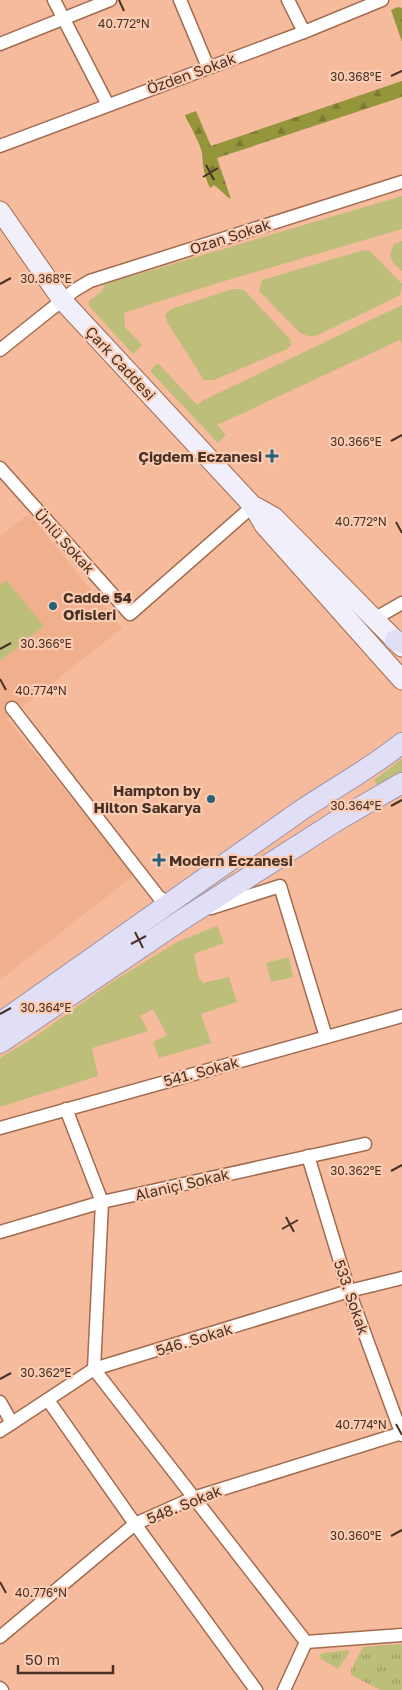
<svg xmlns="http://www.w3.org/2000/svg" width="402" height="1690" font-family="'Golos Text',sans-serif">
	<defs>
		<pattern id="forest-firs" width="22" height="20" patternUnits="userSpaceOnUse" patternTransform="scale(1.25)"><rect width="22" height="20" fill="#95953c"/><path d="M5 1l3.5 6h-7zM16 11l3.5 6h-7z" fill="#7c7a32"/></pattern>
		<pattern id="park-tufts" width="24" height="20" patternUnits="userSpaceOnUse" patternTransform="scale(1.25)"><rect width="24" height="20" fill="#bdbe79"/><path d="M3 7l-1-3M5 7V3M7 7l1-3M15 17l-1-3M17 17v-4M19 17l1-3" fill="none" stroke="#9c9b63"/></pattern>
	</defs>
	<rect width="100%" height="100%" fill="#f5bb9c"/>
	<path fill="#f0af8d" d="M 29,514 L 122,628 L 7,719 L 134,875 L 0,980 L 0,536 Z"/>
	<g fill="#bdbe79">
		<path d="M 402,196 L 402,229 C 309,257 216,282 124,313 L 125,327 L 142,345 L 133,354 L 89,306 L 89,301 L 102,291 L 105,284 Z"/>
		<path d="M 402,241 L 402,271 C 392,262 387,258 394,244 Z"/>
		<path d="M 364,250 L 370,251 L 402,284 L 400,295 L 316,336 L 308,336 L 300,333 L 259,291 L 262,280 Z"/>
		<path d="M 233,289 L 240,289 L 245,291 L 290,339 L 291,345 L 287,349 L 214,380 L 204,380 L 167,322 L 165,314 L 174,308 Z"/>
		<path d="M 402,305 L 402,345 L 400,340 L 217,425 L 226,435 L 218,443 L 150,371 L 158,363 L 197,405 L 204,400 Z"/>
		<path d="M 6,580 L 44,626 L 0,661 L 0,585 Z"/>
		<path d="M 402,759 L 402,772 L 379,787 L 374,780 Z"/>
		<path d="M 217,926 L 224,943 L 194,954 L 199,980 L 201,979 L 203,983 L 229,977 L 237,1002 L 201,1014 L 211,1043 L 159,1058 L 153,1042 L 167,1035 L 153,1009 L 140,1016 L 148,1031 L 92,1048 L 98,1076 L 0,1107 L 0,1058 L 33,1038 L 112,982 L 177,942 Z"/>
		<path d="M 289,957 L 293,977 L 271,982 L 266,963 Z"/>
	</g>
	<g fill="url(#forest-firs)">
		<path d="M 398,7 L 402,8 L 402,42 L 391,10 Z"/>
		<path d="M 402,81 L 402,97 L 217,158 L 231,199 C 225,196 221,190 214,185 L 210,188 C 204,176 203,166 202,153 C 201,145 189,124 185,115 L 196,111 L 211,146 Z"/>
	</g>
	<g fill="url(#park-tufts)">
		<path d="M 402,1644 L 402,1690 L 380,1690 L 351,1675 L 351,1670 L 363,1647 Z"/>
		<path d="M 348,1650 L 349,1653 L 338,1669 L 321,1659 L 320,1655 L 323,1653 Z"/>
	</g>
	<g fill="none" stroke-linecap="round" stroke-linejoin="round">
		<defs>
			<g id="street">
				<path d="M 54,0 L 108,105"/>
				<path d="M 180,0 L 208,67"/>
				<path d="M 288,0 L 304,32"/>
				<path d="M 0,44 L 110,0"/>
				<path d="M 0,146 L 304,32 L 382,0"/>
				<path d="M 0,350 L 75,290 L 90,281 L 402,182"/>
				<path d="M 0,468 L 130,614 L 253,506"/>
				<path d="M 374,619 L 402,603"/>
				<path d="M 12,708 L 158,896 L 168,904"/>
				<path d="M 211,908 L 280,886 L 326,1037"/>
				<path d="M 66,1109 L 102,1202 L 94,1369 L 306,1642"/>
				<path d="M 0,1128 L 402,1016"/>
				<path d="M 308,1156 L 349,1291 L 402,1435"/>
				<path d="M 0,1232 L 102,1202 L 365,1144"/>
				<path d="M 48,1400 L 135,1524 L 256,1690"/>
				<path d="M 0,1402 L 12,1423"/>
				<path d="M 0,1431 L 94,1369 L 349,1291 L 402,1278"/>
				<path d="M 0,1637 L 135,1524 L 193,1498 L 402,1433"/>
				<path d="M 0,1688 L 2,1690"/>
				<path d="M 284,1690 L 306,1642 L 402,1635"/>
			</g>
			<g id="secondary">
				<path d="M 0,211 L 62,300 L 253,506 L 264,525 L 402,680"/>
				<path d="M 256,507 L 274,517 L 402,647"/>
			</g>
			<g id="primary">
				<path d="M 395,640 L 402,643"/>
				<path d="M 0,1023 L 300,811 C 334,788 370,769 402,743"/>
				<path d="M 0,1043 L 183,919 L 338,820 L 402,783"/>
			</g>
		</defs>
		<use href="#street" stroke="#a16c50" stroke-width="15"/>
		<use href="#secondary" stroke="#a16c50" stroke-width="21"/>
		<use href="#primary" stroke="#9f95a9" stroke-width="22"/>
		<use href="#street" stroke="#fff" stroke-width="12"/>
		<use href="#secondary" stroke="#f0effa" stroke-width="19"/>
		<use href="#primary" stroke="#e1dff6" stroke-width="20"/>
	</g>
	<path fill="none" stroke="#493225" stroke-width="2" d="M 119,0 L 124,11M 391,76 L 402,71M 206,165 L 214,180M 203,177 L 218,168M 0,284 L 11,278M 391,441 L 402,435M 396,522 L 402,533M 0,649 L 11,643M 0,679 L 6,690M 391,806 L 402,800M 135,932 L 143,948M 131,944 L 146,936M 0,1014 L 11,1008M 391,1171 L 402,1165M 286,1217 L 294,1232M 282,1229 L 298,1220M 0,1379 L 11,1373M 396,1424 L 402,1435M 391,1536 L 402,1530M 0,1582 L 6,1593"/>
	<g fill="#27617a" stroke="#fbcbb2" stroke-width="2">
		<path d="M269.5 448.5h5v5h5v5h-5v5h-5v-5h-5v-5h5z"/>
		<circle cx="53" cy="606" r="5"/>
		<circle cx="211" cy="799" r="5"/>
		<path d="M156.5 852.5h5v5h5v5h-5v5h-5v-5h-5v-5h5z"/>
	</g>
	<g text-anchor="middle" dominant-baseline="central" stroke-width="4.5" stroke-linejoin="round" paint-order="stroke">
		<g font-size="15" fill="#493225" stroke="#fbcbb2">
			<text transform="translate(191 73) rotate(-20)">Özden Sokak</text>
			<text transform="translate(230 236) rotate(-18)">Ozan Sokak</text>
			<text transform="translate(121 363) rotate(47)">Çark Caddesi</text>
			<text transform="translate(65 541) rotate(48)">Ünlü Sokak</text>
			<text transform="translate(201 1071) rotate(-15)">541. Sokak</text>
			<text transform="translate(182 1184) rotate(-13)">Alaniçi Sokak</text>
			<text transform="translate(352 1297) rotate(71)">533. Sokak</text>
			<text transform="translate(194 1339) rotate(-17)">546. Sokak</text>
			<text transform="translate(184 1504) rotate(-22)">548. Sokak</text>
		</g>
		<g font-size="15" font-weight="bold" fill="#493225" stroke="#fbcbb2" text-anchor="end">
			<text x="262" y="456">Çiğdem Eczanesi</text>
			<text x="63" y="597" text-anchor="start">Cadde 54<tspan x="63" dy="17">Ofisleri</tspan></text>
			<text x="201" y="790">Hampton by<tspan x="201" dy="17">Hilton Sakarya</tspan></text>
			<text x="169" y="860" text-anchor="start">Modern Eczanesi</text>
		</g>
	</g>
	<g font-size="12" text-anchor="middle" fill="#493225" stroke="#fbcbb2" stroke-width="4.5" stroke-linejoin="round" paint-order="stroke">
		<text x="124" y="28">40.772°N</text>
		<text x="356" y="81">30.368°E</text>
		<text x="46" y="283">30.368°E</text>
		<text x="356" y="446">30.366°E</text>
		<text x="361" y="526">40.772°N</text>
		<text x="46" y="648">30.366°E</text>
		<text x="41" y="695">40.774°N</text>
		<text x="356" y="810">30.364°E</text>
		<text x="46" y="1012">30.364°E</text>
		<text x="356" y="1175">30.362°E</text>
		<text x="46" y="1377">30.362°E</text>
		<text x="361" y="1429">40.774°N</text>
		<text x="356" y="1540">30.360°E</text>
		<text x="41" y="1597">40.776°N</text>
	</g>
	<path d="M18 1665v8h95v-8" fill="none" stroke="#493225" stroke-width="2.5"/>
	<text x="25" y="1665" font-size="15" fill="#493225" stroke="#fbcbb2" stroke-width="4" paint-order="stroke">50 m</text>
</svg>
